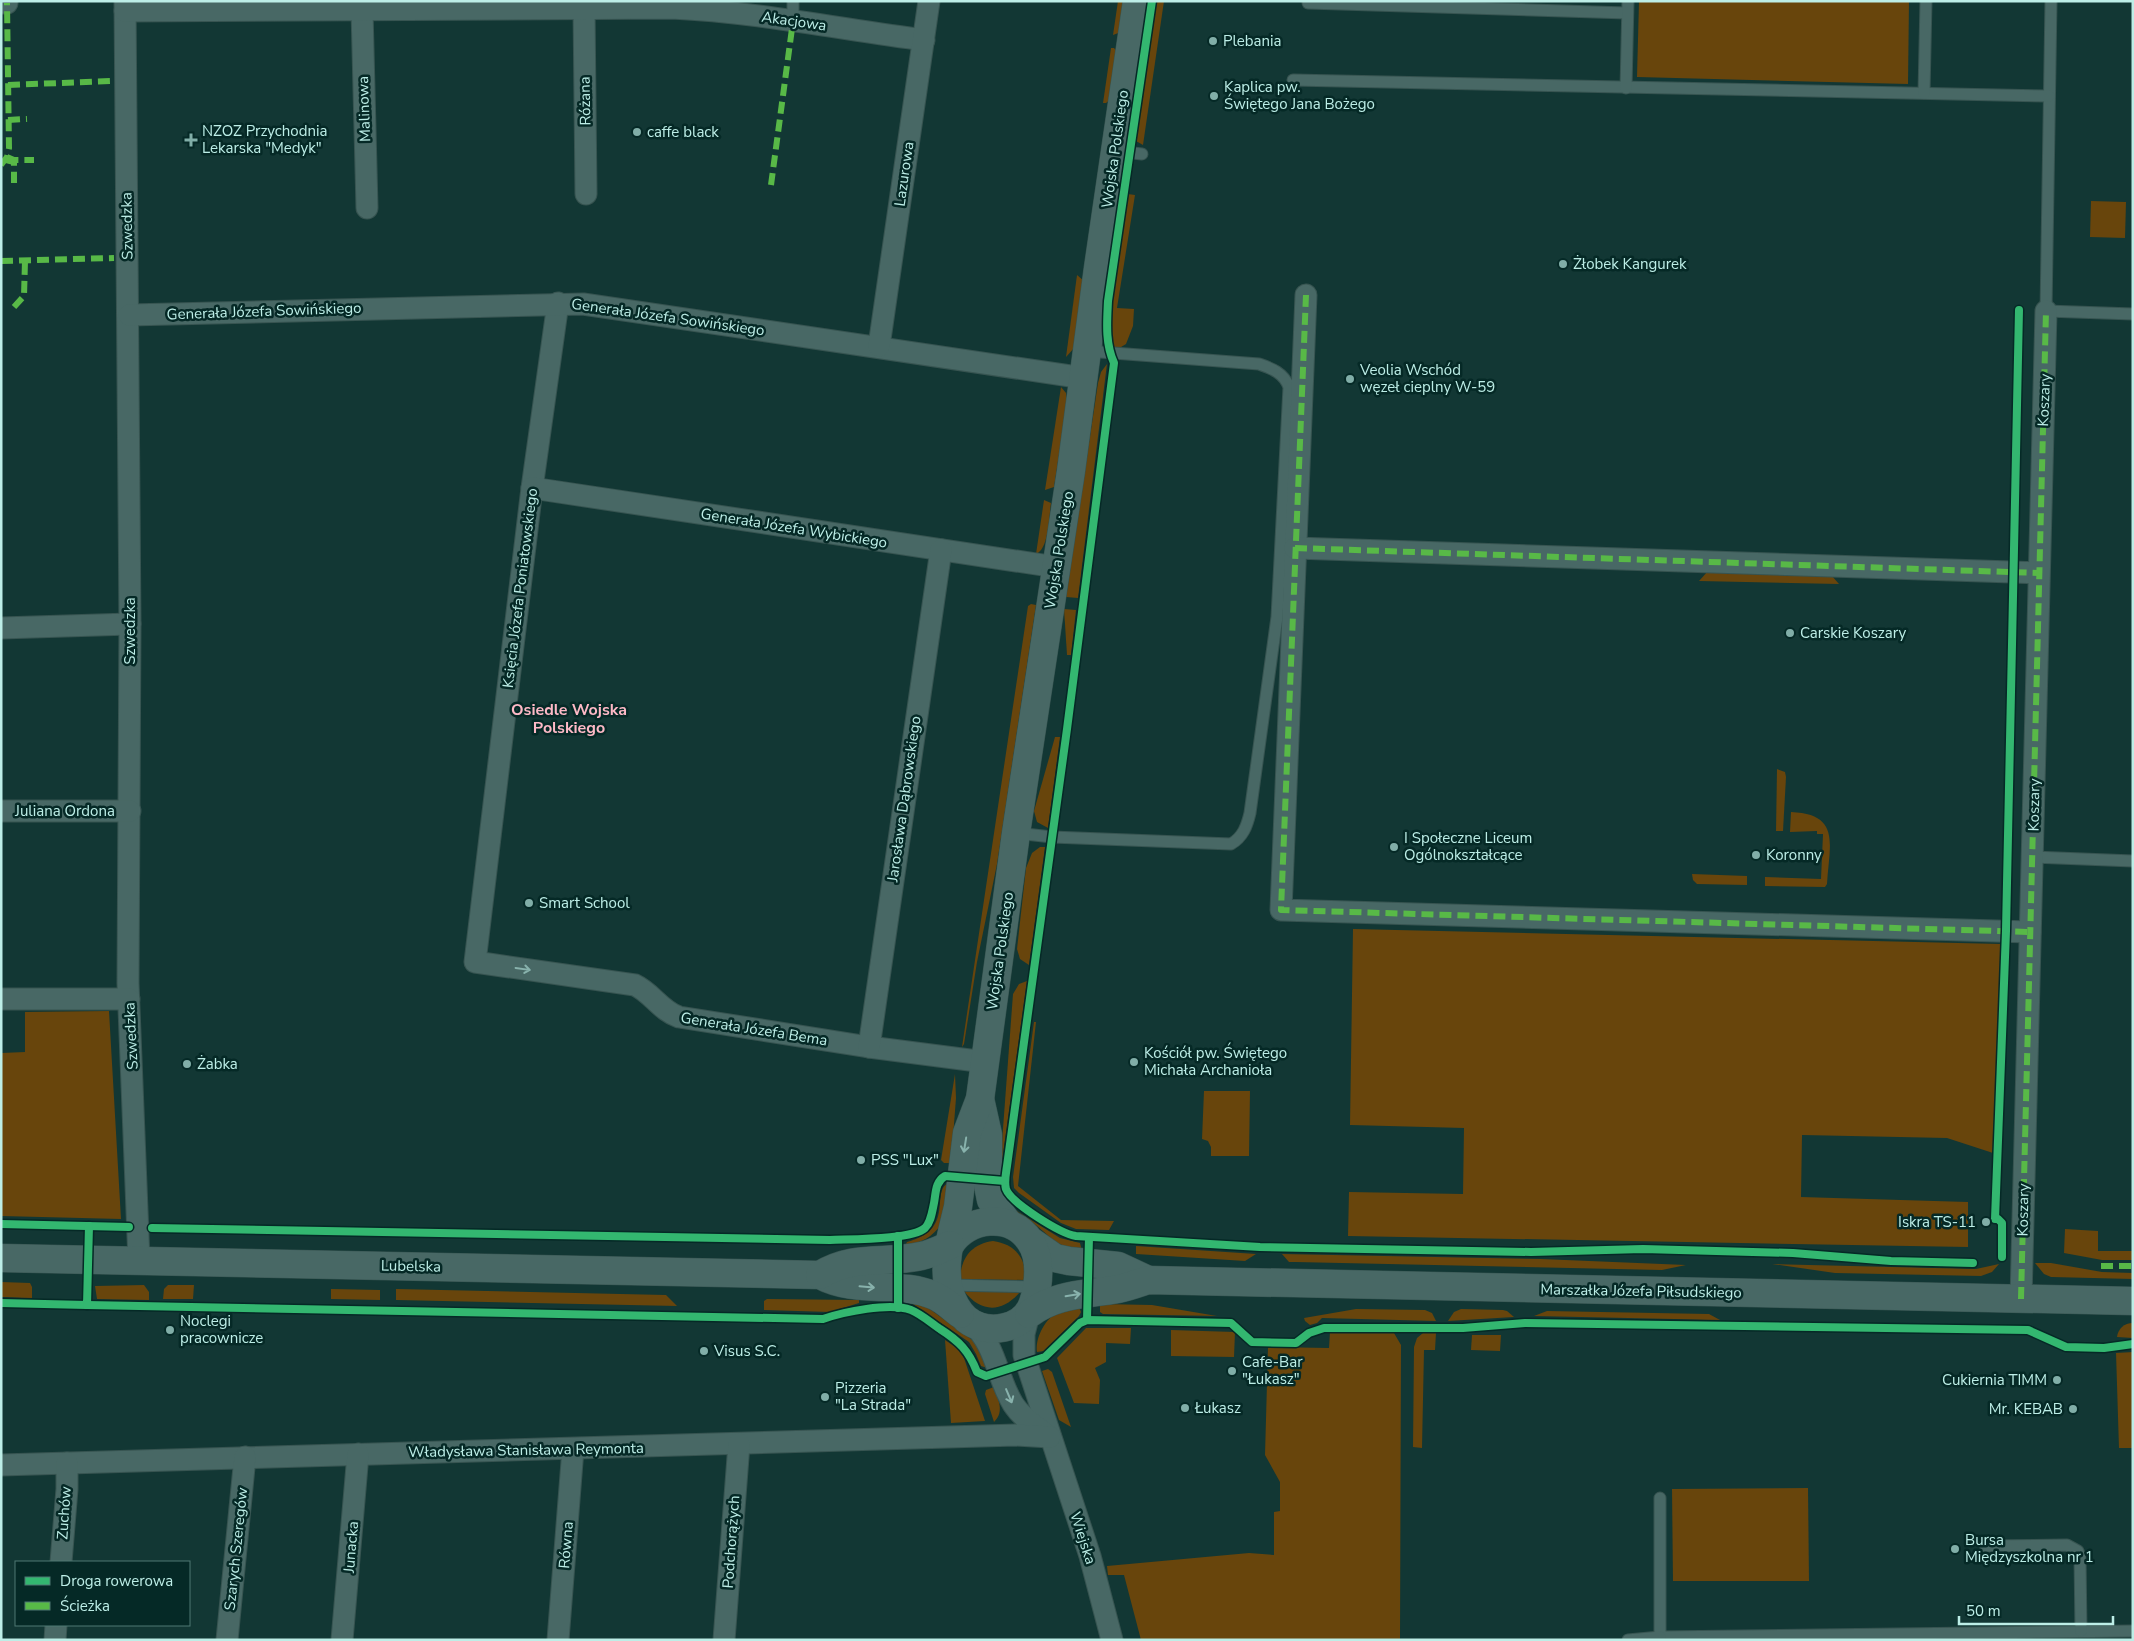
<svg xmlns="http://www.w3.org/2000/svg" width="2134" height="1641" font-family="'Nunito Sans',sans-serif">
	<rect width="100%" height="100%" fill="#123734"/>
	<g fill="#68450c">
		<path d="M 1118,1 L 1126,1 L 1121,32 L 1113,35 Z"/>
		<path d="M 1157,1 L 1164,1 L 1143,145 L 1136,141 Z"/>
		<path d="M 1639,1 L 1909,1 L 1908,84 L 1637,77 Z"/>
		<path d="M 1111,48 L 1114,48 L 1118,53 L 1111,99 L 1106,103 L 1103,103 Z"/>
		<path d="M 1128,194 L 1135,195 L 1117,308 L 1134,309 L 1133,326 L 1126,344 L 1121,347 L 1113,347 L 1111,341 L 1112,301 Z"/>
		<path d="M 2091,201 L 2126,202 L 2125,238 L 2090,237 Z"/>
		<path d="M 1077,275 L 1084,281 L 1075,347 L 1066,357 Z"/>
		<path d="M 1107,364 L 1078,598 L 1066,597 L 1098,383 L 1101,372 Z"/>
		<path d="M 1061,387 L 1066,393 L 1067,403 L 1054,487 L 1045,490 Z"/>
		<path d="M 1044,500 L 1051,503 C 1049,516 1049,549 1036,554 Z"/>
		<path d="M 1708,571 L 1832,576 L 1839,584 L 1699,581 Z"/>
		<path d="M 1031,604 L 1036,605 L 997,864 L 977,962 L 964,1044 L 962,1047 L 1028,606 Z"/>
		<path d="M 1064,609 L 1076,610 L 1071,655 L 1067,655 Z"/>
		<path d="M 1055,737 L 1060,737 L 1048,828 L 1037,822 L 1034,811 Z"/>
		<path d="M 1777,769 L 1785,772 L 1786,777 L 1783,831 L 1776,831 Z"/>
		<path d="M 1791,812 C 1842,814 1829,846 1827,884 L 1825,887 L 1765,886 L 1765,877 L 1821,879 L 1823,834 L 1817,834 L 1817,831 L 1790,832 Z"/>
		<path d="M 1040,847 L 1045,847 L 1029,965 L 1020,959 L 1017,949 L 1026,868 L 1032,853 Z"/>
		<path d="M 1692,874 L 1747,876 L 1747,885 L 1697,884 L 1693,880 Z"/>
		<path d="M 1353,929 L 2001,944 L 1993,1153 L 1947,1138 L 1802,1135 L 1801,1197 L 1968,1202 L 1968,1247 L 1348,1236 L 1349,1192 L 1463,1194 L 1464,1128 L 1350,1125 Z"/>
		<path d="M 1027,981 L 1001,1169 L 1000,1169 L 1013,994 L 1019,984 Z"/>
		<path d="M 109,1011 L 121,1219 L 1,1216 L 1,1053 L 25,1052 L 25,1012 Z"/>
		<path d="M 1034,1022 L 1036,1022 L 1018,1186 L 1061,1220 L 1114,1221 L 1109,1230 L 1076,1229 L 1061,1223 L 1019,1193 L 1014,1188 L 1013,1177 Z"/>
		<path d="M 955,1074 L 956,1098 L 951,1163 L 944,1163 L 941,1160 Z"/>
		<path d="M 1204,1091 L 1250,1091 L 1249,1156 L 1211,1156 L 1211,1147 L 1208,1141 L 1202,1139 Z"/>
		<path d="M 948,1183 L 942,1223 C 933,1237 921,1243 905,1246 L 907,1242 C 956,1229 930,1193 948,1183 Z"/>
		<path d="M 1009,1206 L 1060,1238 L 1080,1243 L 1082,1251 C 1054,1246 1053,1238 1032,1222 C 1025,1216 1016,1212 1009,1206 Z"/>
		<path d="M 2065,1229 L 2098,1231 L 2098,1251 L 2133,1251 L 2133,1260 L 2102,1260 L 2064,1253 Z"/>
		<path d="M 993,1241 C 1015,1244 1026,1258 1026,1280 L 960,1279 C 961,1257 972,1244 993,1241 Z"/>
		<path d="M 1136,1246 L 1256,1254 L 1245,1261 L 1136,1254 Z"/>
		<path d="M 1282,1254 L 1541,1259 L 1686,1265 L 1662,1270 L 1295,1262 L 1289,1262 Z"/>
		<path d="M 2035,1263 L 2051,1263 L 2102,1272 L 2133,1273 L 2133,1279 L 2051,1277 L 2044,1274 Z"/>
		<path d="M 1772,1264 L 1976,1269 L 1999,1264 L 1992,1272 L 1981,1276 L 1835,1273 Z"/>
		<path d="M 1,1282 L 30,1283 L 32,1287 L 32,1298 L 1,1297 Z"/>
		<path d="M 144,1285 L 149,1292 L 149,1300 L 97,1299 L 95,1286 Z"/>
		<path d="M 168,1285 L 194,1285 L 193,1299 L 163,1299 L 164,1289 Z"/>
		<path d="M 331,1289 L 380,1290 L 380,1300 L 331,1299 Z"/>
		<path d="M 396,1289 L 666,1295 L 677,1306 L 396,1300 Z"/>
		<path d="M 964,1291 L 1020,1292 C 1002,1313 981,1313 964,1291 Z"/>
		<path d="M 767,1299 L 859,1300 L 859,1303 L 830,1312 L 764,1310 L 764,1301 Z"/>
		<path d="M 910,1302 L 921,1304 L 931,1310 L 971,1339 L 977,1345 L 987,1368 L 981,1366 L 976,1354 L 969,1342 Z"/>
		<path d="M 1100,1304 L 1152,1305 L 1217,1316 L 1103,1314 L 1100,1312 Z"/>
		<path d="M 1078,1305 L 1081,1312 L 1079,1316 L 1044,1351 L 1037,1352 C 1035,1339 1044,1321 1055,1314 C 1062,1310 1071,1308 1078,1305 Z"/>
		<path d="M 1356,1309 L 1425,1310 L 1432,1313 L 1436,1321 L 1322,1318 L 1317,1323 L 1310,1325 L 1305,1321 L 1304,1318 Z"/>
		<path d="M 1461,1309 L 1503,1310 L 1507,1311 L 1514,1317 L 1448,1321 L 1454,1312 Z"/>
		<path d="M 1547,1311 L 1709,1314 L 1720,1320 L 1534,1316 Z"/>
		<path d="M 2133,1323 L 2133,1338 L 2117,1337 C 2118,1329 2124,1323 2133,1323 Z"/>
		<path d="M 1086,1328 L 1131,1328 L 1130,1344 L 1106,1343 L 1106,1362 L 1095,1368 L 1100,1380 L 1099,1404 L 1074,1403 L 1057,1358 Z"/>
		<path d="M 1171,1330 L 1235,1332 L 1234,1357 L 1171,1356 Z"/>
		<path d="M 1330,1332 L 1394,1333 L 1401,1345 L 1400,1640 L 1141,1640 L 1124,1575 L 1108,1575 L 1107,1566 L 1249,1553 L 1274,1555 L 1274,1512 L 1280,1511 L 1280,1482 L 1265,1455 L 1268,1347 L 1329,1348 Z"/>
		<path d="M 1423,1333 L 1436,1333 L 1435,1350 L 1424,1350 L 1422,1448 L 1413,1447 L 1414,1347 L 1417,1338 Z"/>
		<path d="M 1472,1335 L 1501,1335 L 1500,1351 L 1471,1350 Z"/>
		<path d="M 945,1340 L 957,1348 L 964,1358 L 985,1421 L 951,1423 Z"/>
		<path d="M 2133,1352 L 2133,1448 L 2119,1448 L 2116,1353 Z"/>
		<path d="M 1048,1369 L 1052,1372 L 1071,1427 L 1059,1420 L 1042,1371 Z"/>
		<path d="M 994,1387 C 998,1399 1005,1412 994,1422 L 985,1394 L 986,1390 Z"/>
		<path d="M 1808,1488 L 1809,1581 L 1673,1581 L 1672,1489 Z"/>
	</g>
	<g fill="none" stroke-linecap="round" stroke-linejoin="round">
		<defs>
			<g id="lane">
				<path d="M 2051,1 L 2046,311 L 2133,314"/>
				<path d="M 1308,3 L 1627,13"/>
				<path d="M 793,21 L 793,1"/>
				<path d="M 1293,80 L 2049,96"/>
				<path d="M 1626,88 L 1628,1"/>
				<path d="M 1924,93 L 1926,1"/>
				<path d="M 1115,151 L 1142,154"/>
				<path d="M 1016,833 L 1052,837 L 1231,844 C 1243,837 1247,826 1250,813 L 1277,617 L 1289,387 C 1284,373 1271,368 1259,364 L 1087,351"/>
				<path d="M 2033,857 L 2133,861"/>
				<path d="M 948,1285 L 1037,1287"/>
				<path d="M 1660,1498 L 1660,1637 L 2133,1631"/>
				<path d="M 1985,1546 L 2067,1545 L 2078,1551 L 2080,1558 L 2081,1631"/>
				<path d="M 1628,1640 L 1660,1637"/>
			</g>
			<g id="street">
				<path d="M 125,1 L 130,624 L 128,983 L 139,1261"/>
				<path d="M 1,3 L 7,3 L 7,1"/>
				<path d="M 584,8 L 586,194"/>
				<path d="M 362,10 L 367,208"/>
				<path d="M 125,11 L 672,8 C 756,12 840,29 924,40"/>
				<path d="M 1306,295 L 1281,910 L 2030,932"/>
				<path d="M 558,303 L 532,488 L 475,962 L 635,985 C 652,993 661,1011 679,1017 L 869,1047 L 985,1062"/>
				<path d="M 129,315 L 583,304 L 1084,378"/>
				<path d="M 879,346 L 929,1"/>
				<path d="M 532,488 L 1056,567"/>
				<path d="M 1295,548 L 2038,573"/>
				<path d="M 1,628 L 130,624"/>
				<path d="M 1,811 L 130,811"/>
				<path d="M 1,999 L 129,999"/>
				<path d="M 869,1047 L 941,550"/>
				<path d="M 2021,1299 L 2046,311"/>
				<path d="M 1029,1314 L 1024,1334 L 1024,1355 L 1090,1556 L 1112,1640"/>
				<path d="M 971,1322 C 997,1347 996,1376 1013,1404 C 1022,1418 1037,1427 1050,1437"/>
				<path d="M 1,1465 L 1016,1435 L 1050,1437"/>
				<path d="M 61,1562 L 67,1489 L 67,1463"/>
				<path d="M 55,1640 L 56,1625"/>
				<path d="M 227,1640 L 245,1457"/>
				<path d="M 342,1640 L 358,1454"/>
				<path d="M 558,1640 L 573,1449"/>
				<path d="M 724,1640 L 739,1444"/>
			</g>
			<g id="secondary">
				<path d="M 980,1099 L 988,1135 L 988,1185 L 991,1200 L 1008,1223"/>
				<path d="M 1032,1242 L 1055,1258 L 1069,1261 L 1118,1266 L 1148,1280"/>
				<path d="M 950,1245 C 967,1217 1011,1212 1030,1241 C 1042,1258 1039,1285 1033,1303 C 1024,1330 987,1336 966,1319 C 958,1312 952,1300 949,1290 C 942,1263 952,1233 958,1207 L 967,1133 L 980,1099 L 1016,833 L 1071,471 L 1098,268 L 1137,1"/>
				<path d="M 1,1258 L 820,1275 C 857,1295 899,1280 935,1296 C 944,1300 952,1308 960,1314"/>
				<path d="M 820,1275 C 854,1254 885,1264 921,1256 C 931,1254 941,1249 950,1245"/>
				<path d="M 1029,1314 C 1056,1293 1086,1295 1118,1289 C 1128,1287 1139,1283 1148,1280 L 2133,1301"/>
			</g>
		</defs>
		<use href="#lane" stroke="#375451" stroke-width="13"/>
		<use href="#street" stroke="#375451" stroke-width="23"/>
		<use href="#secondary" stroke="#375451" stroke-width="29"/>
		<use href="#lane" stroke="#486865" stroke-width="11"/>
		<use href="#street" stroke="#486865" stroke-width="21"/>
		<use href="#secondary" stroke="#486865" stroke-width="28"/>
		<g stroke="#58b947" stroke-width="6" stroke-dasharray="12 6" stroke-linecap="butt">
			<path d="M 8,85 L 112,81"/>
			<path d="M 8,120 L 27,119"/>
			<path d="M 7,157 L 14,160 L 34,160"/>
			<path d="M 6,160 L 14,162 L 14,183"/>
			<path d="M 1,165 L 7,157 L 9,148 L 7,3"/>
			<path d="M 771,185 L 793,21"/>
			<path d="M 1,261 L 114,258"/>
			<path d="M 1306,295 L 1281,910 L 2030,932"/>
			<path d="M 14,307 L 24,296 L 25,261"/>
			<path d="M 1295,548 L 2038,573"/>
			<path d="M 2101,1266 L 2133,1266"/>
			<path d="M 2021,1299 L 2046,311"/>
		</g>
		<defs>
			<g id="cycleway">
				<path d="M 1152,1 L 1108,301 C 1107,322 1105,343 1114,363 L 1067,729 L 1007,1166 C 1006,1173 1004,1182 1006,1189 C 1011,1203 1061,1234 1076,1236 L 1260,1247 L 1531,1252 L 1643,1249 L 1793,1253 L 1891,1261 L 1973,1263"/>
				<path d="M 1,1224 L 129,1227"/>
				<path d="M 152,1228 L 830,1240 C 849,1239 912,1240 925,1228 C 931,1222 932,1212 934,1203 C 936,1193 935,1182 945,1176 L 1005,1181"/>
				<path d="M 2002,1257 L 2002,1223 L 1998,1219 L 1995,1219 L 2006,931 L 2019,310"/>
				<path d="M 1,1303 L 87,1305 L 89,1226"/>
				<path d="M 87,1305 L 823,1319 C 843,1312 890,1302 911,1310 C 921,1314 931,1323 940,1329 C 959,1341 969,1351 977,1372 L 986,1376 L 1045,1357 L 1080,1323 L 1087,1320 L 1231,1323 L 1252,1342 L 1296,1343 L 1309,1333 L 1324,1328 L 1463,1328 L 1525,1323 L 2028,1330 L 2066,1347 L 2104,1348 L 2133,1344"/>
				<path d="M 898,1308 L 898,1236"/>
				<path d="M 1087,1320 L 1089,1237"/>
			</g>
		</defs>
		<use href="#cycleway" stroke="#052926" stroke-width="11"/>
		<use href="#cycleway" stroke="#33b770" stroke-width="8"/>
	</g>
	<defs><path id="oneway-shaft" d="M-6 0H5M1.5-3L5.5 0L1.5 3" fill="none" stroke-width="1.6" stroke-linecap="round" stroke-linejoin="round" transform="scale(1.25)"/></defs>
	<g stroke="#88b2ac">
		<use href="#oneway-shaft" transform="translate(523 969) rotate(8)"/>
		<use href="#oneway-shaft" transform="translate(965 1145) rotate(99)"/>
		<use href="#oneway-shaft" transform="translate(867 1287) rotate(5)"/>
		<use href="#oneway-shaft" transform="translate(1073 1295) rotate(-9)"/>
		<use href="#oneway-shaft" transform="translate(1009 1396) rotate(67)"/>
	</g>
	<g fill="#81aea8" stroke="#052926" stroke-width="2">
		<circle cx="1213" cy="41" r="5"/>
		<circle cx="1214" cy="96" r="5"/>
		<circle cx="637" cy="132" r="5"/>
		<path d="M188.5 132.5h5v5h5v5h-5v5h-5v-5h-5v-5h5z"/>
		<circle cx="1563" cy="264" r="5"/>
		<circle cx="1350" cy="379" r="5"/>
		<circle cx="1790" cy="633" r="5"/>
		<circle cx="1394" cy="847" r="5"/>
		<circle cx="1756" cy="855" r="5"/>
		<circle cx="529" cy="903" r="5"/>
		<circle cx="1134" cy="1062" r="5"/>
		<circle cx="187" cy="1064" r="5"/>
		<circle cx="861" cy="1160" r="5"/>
		<circle cx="1986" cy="1222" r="5"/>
		<circle cx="170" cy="1330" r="5"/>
		<circle cx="704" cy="1351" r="5"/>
		<circle cx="1232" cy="1371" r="5"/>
		<circle cx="2057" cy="1380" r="5"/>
		<circle cx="825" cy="1397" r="5"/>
		<circle cx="1185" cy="1408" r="5"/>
		<circle cx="2073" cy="1409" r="5"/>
		<circle cx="1955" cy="1549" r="5"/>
	</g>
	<g text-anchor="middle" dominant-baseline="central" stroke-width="5" stroke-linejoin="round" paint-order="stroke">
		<g font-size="15" fill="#bdeee7" stroke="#052926">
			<text transform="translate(794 21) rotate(8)">Akacjowa</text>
			<text transform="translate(585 101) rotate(-91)">Różana</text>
			<text transform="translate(364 109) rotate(-92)">Malinowa</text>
			<text transform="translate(1115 149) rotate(-82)">Wojska Polskiego</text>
			<text transform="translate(904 174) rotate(-82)">Lazurowa</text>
			<text transform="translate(127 226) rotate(-91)">Szwedzka</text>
			<text transform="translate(264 311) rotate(-2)">Generała Józefa Sowińskiego</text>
			<text transform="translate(668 317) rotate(8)">Generała Józefa Sowińskiego</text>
			<text transform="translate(2044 400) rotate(-88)">Koszary</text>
			<text transform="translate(794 528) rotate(9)">Generała Józefa Wybickiego</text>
			<text transform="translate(1059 550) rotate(-81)">Wojska Polskiego</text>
			<text transform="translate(520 588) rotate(-83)">Księcia Józefa Poniatowskiego</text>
			<text transform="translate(130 631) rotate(-90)">Szwedzka</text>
			<text transform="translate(904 799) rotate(-82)">Jarosława Dąbrowskiego</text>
			<text transform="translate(2034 805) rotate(-89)">Koszary</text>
			<text x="65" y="811">Juliana Ordona</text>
			<text transform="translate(1000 951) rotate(-82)">Wojska Polskiego</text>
			<text transform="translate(754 1029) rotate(9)">Generała Józefa Bema</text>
			<text transform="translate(131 1036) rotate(-93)">Szwedzka</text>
			<text transform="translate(2023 1210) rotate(-89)">Koszary</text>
			<text transform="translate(411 1266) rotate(1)">Lubelska</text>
			<text transform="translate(1641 1291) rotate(1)">Marszałka Józefa Piłsudskiego</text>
			<text transform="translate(526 1450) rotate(-1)">Władysława Stanisława Reymonta</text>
			<text transform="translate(64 1513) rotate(-86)">Zuchów</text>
			<text transform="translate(1083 1538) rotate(72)">Wiejska</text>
			<text transform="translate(731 1542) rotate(-86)">Podchorążych</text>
			<text transform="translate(566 1545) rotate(-85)">Równa</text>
			<text transform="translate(351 1547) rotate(-85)">Junacka</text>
			<text transform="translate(236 1549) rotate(-84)">Szarych Szeregów</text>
		</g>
		<g font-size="15" fill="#bdeee7" stroke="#052926" text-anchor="start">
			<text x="1223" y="41">Plebania</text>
			<text x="1224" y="87">Kaplica pw.<tspan x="1224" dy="17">Świętego Jana Bożego</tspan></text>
			<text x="202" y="131">NZOZ Przychodnia<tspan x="202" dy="17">Lekarska "Medyk"</tspan></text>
			<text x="647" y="132">caffe black</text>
			<text x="1573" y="264">Żłobek Kangurek</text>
			<text x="1360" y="370">Veolia Wschód<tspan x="1360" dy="17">węzeł cieplny W-59</tspan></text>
			<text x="1800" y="633">Carskie Koszary</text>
			<text x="1404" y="838">I Społeczne Liceum<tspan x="1404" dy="17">Ogólnokształcące</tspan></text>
			<text x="1766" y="855">Koronny</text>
			<text x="539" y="903">Smart School</text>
			<text x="1144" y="1053">Kościół pw. Świętego<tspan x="1144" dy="17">Michała Archanioła</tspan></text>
			<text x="197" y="1064">Żabka</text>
			<text x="871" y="1160">PSS "Lux"</text>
			<text x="1976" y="1222" text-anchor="end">Iskra TS-11</text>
			<text x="180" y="1321">Noclegi<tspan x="180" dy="17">pracownicze</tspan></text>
			<text x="714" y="1351">Visus S.C.</text>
			<text x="1242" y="1362">Cafe-Bar<tspan x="1242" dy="17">"Łukasz"</tspan></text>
			<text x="2047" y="1380" text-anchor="end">Cukiernia TIMM</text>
			<text x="835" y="1388">Pizzeria<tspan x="835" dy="17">"La Strada"</tspan></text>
			<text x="1195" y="1408">Łukasz</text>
			<text x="2063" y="1409" text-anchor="end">Mr. KEBAB</text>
			<text x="1965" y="1540">Bursa<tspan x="1965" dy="17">Międzyszkolna nr 1</tspan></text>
		</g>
		<g font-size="16" font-weight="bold" fill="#fdb9c6" stroke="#052926">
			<text x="569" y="710">Osiedle Wojska<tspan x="569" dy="18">Polskiego</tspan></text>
		</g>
	</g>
	<rect width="2134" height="1641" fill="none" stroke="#bdeee7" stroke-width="5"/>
	<rect x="15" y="1561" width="175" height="65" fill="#052926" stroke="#4f7873"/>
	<rect x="25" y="1577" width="25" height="8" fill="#33b770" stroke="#4f7873"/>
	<text x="60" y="1586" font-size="15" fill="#bdeee7">Droga rowerowa</text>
	<rect x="25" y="1602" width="25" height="8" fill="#58b947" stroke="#4f7873"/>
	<text x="60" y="1611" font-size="15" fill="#bdeee7">Ścieżka</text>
	<path d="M1959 1616v8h154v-8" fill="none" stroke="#bdeee7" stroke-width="2.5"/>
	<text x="1966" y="1616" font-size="15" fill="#bdeee7" stroke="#052926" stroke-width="4" paint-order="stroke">50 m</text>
</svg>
